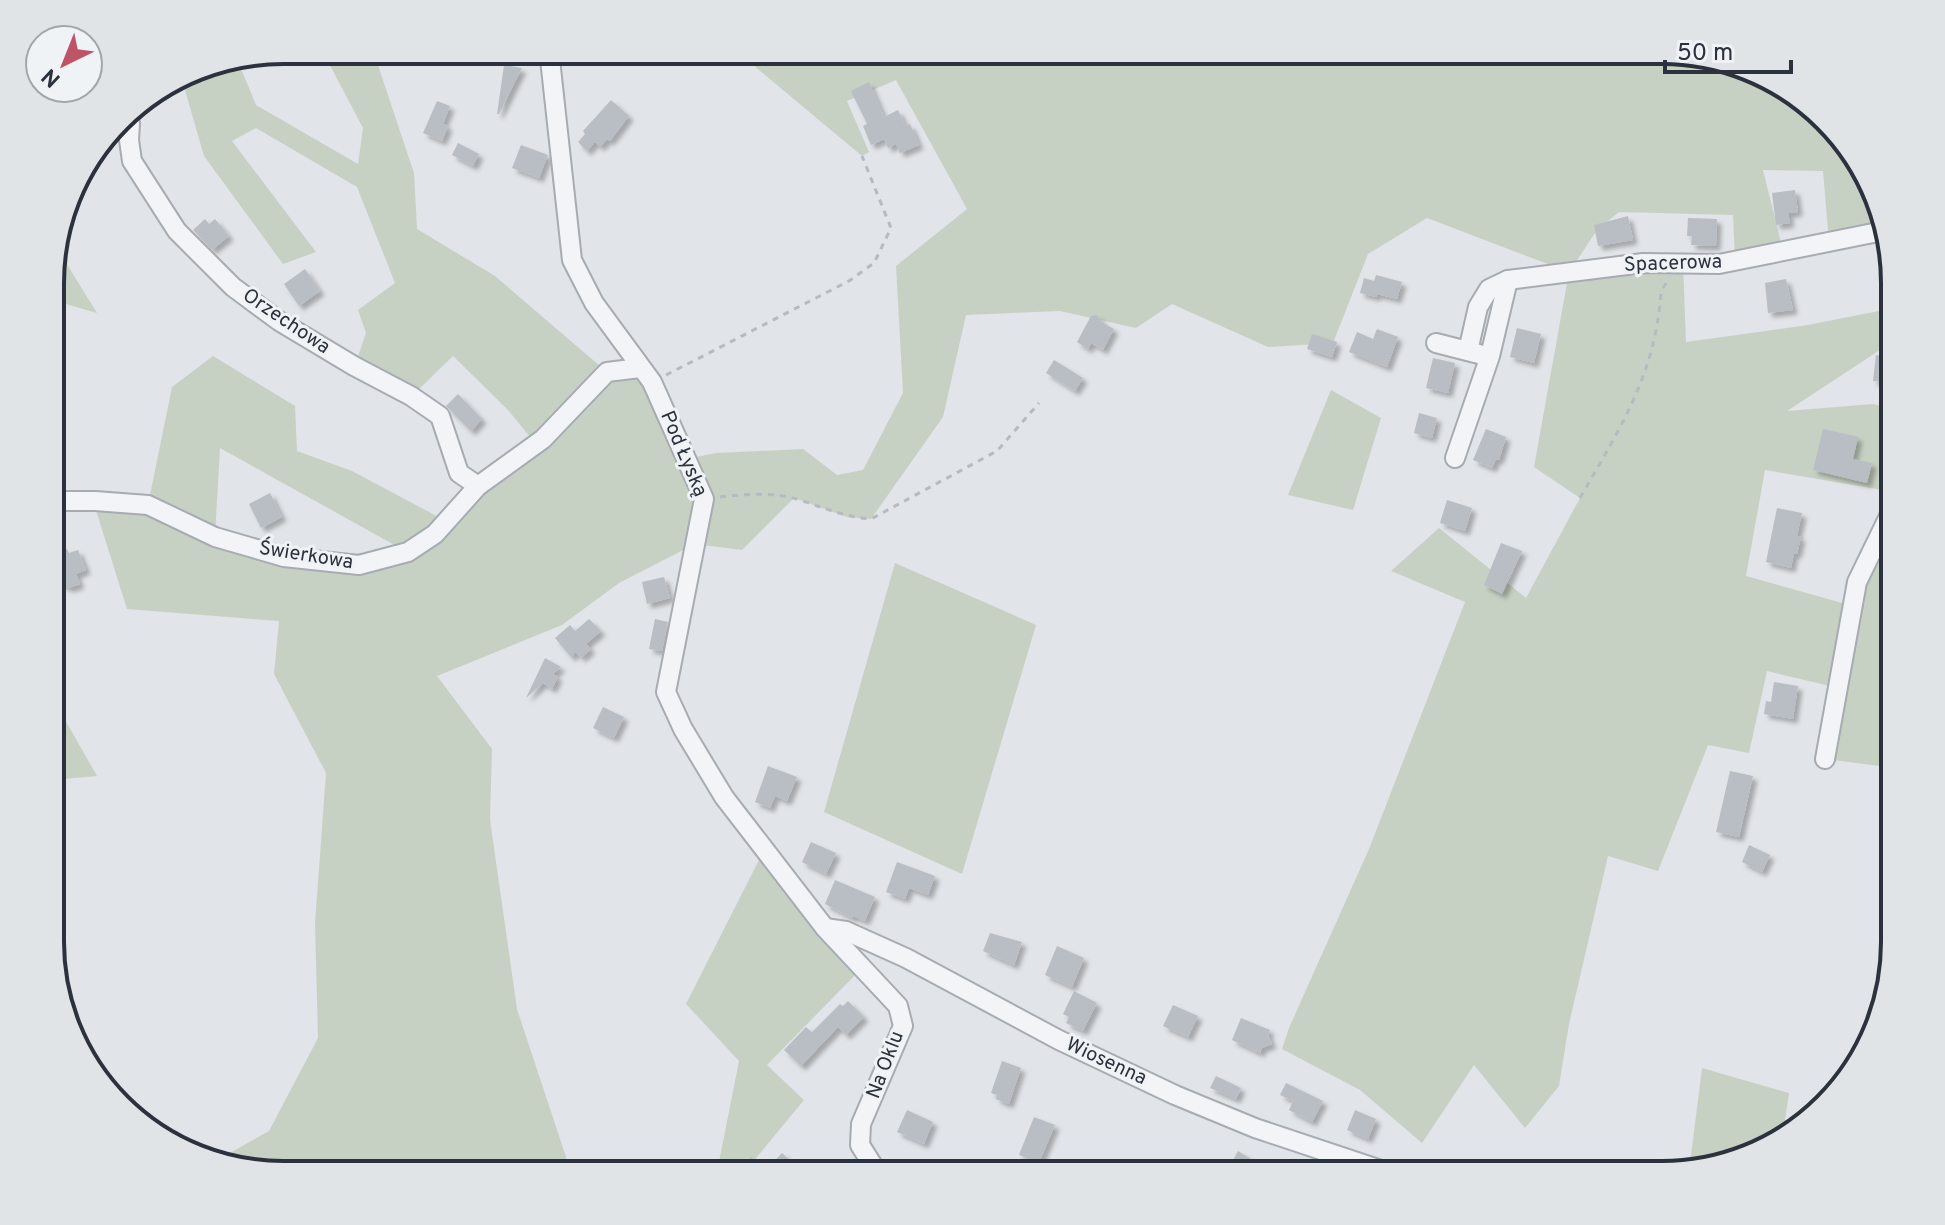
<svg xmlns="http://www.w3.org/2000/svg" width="1945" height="1225" font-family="Overpass,sans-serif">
	<defs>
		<filter id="shadow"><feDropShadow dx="4.5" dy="4.5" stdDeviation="2" flood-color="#0004"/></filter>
	</defs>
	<rect width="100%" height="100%" fill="#e1e4e8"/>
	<g fill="#c7d1c3" fill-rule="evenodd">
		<path d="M 322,50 L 373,50 L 414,173 L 417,229 L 495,276 L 607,372 L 640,368 L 686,459 L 716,453 L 803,449 L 837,475 L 863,470 L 903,393 L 896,266 L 967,209 L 896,80 L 847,101 L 869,152 L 862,156 L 735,50 L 1662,50 L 1791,89 L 1863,166 L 1883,231 L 1829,242 L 1823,171 L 1763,170 L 1783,251 L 1735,261 L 1733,215 L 1619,212 L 1597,230 L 1570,271 L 1683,263 L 1686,342 L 1808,325 L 1894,308 L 1894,351 L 1883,348 L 1787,411 L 1873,404 L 1894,409 L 1894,492 L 1765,470 L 1746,576 L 1853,606 L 1878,543 L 1894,547 L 1895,768 L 1825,759 L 1838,688 L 1767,671 L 1749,753 L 1708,745 L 1658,871 L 1608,856 L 1569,1024 L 1559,1086 L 1525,1128 L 1474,1065 L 1422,1143 L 1360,1090 L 1282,1049 L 1289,1028 L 1369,849 L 1465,602 L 1391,571 L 1439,528 L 1526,598 L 1580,498 L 1534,467 L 1569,272 L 1427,218 L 1368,254 L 1333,343 L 1268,347 L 1172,304 L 1136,328 L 1060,311 L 966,315 L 943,417 L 871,519 L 847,517 L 794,498 L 742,550 L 695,544 L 619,583 L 562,625 L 437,676 L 492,749 L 490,820 L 517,1009 L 572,1175 L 283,1175 L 223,1157 L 269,1131 L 318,1038 L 315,923 L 326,773 L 274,674 L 279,621 L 127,609 L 94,504 L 148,505 L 172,387 L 213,356 L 295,406 L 297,451 L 352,471 L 446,521 L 531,438 L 508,410 L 453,356 L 415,393 L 356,362 L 366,333 L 358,310 L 395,283 L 357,187 L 256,128 L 232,141 L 316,252 L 283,264 L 204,156 L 181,76 L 195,68 L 237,59 L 256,105 L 358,164 L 363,128 ZM 220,448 L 407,552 L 359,565 L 215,536 Z"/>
		<path d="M 55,245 L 97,313 L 52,300 L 52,253 Z"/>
		<path d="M 1331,390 L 1381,418 L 1353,510 L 1288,495 Z"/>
		<path d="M 895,563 L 1036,625 L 962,874 L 824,812 Z"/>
		<path d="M 52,697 L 97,776 L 52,780 Z"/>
		<path d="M 765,848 L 862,968 L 767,1065 L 804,1100 L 742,1175 L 731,1175 L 719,1162 L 739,1061 L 686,1004 Z"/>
		<path d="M 1702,1068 L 1789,1093 L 1782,1140 L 1778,1144 L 1689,1171 Z"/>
	</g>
	<g fill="#b9bdc4" filter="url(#shadow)">
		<path d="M 504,65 L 522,68 L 499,114 L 497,114 Z"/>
		<path d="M 869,82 L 884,117 L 898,110 L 906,126 L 910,124 L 919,145 L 900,153 L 896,144 L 888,148 L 884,139 L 871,145 L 863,126 L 867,124 L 851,91 Z"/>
		<path d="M 611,100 L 629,116 L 610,141 L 607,139 L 600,147 L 595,142 L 587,151 L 578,142 L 585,134 L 583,131 Z"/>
		<path d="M 437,101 L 450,106 L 443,124 L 448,126 L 442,141 L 423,133 Z"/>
		<path d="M 458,143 L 479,154 L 473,166 L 452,155 Z"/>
		<path d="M 521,145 L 548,155 L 539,178 L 512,168 Z"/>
		<path d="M 1795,190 L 1798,212 L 1788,213 L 1790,223 L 1776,225 L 1772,193 Z"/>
		<path d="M 1628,216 L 1633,240 L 1598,246 L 1594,225 Z"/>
		<path d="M 1688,218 L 1717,219 L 1716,246 L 1691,245 L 1692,236 L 1687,236 Z"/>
		<path d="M 205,219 L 209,224 L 215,219 L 229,236 L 212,250 L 193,230 Z"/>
		<path d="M 305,269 L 320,291 L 299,306 L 284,284 Z"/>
		<path d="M 1376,275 L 1402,282 L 1397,299 L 1377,294 L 1376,297 L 1360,293 L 1364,278 L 1374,281 Z"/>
		<path d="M 1786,279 L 1793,310 L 1768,313 L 1765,283 Z"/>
		<path d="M 1097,315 L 1103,323 L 1114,329 L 1103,350 L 1091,343 L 1088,349 L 1077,342 L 1091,316 Z"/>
		<path d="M 1517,328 L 1541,334 L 1534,363 L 1510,357 Z"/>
		<path d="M 1377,329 L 1398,337 L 1387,367 L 1349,352 L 1357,332 L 1373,339 Z"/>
		<path d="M 1312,334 L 1337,342 L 1332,357 L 1307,349 Z"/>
		<path d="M 1876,355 L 1894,358 L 1894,383 L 1873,381 Z"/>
		<path d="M 1433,358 L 1455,363 L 1448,393 L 1426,388 Z"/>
		<path d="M 1054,360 L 1083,378 L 1075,391 L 1046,373 Z"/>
		<path d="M 458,394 L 482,419 L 471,431 L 446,406 Z"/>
		<path d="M 1419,413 L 1437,418 L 1432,438 L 1414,433 Z"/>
		<path d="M 1486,429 L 1506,437 L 1499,460 L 1496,459 L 1492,468 L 1473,460 Z"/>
		<path d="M 1823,429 L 1858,437 L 1853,459 L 1872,463 L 1867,483 L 1813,470 Z"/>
		<path d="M 270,493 L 282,517 L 261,528 L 249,504 Z"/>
		<path d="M 1447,500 L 1472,508 L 1465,531 L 1440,523 Z"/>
		<path d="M 1777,508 L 1802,513 L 1797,536 L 1801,537 L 1797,554 L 1794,553 L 1791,568 L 1766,562 Z"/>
		<path d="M 1501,543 L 1522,551 L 1502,594 L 1484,585 Z"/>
		<path d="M 67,549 L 69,553 L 78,550 L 86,570 L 76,574 L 80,584 L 69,588 L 52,580 L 52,560 L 57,558 L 55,553 Z"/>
		<path d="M 664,577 L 670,598 L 647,604 L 642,582 Z"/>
		<path d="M 589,619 L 601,631 L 586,644 L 591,649 L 581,658 L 576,652 L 571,657 L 555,638 L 570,625 L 575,631 Z"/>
		<path d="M 655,619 L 668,622 L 662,651 L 649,649 Z"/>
		<path d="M 545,658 L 561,667 L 553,674 L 558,677 L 552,689 L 543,683 L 526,698 Z"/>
		<path d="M 1774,682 L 1798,686 L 1793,719 L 1764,714 L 1766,701 L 1771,702 Z"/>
		<path d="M 603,707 L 624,717 L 614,738 L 593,728 Z"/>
		<path d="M 768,766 L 797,777 L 787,801 L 775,796 L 770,808 L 755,802 Z"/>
		<path d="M 1730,771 L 1753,776 L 1739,837 L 1716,832 Z"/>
		<path d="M 811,842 L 836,853 L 826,874 L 802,862 Z"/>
		<path d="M 1749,845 L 1770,855 L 1762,872 L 1742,862 Z"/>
		<path d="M 897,862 L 935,876 L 928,895 L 909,888 L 905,899 L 886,892 Z"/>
		<path d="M 835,880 L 875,897 L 865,921 L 853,916 L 852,918 L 825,904 Z"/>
		<path d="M 990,933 L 1022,942 L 1014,965 L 983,951 Z"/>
		<path d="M 1057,946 L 1084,958 L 1072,987 L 1045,975 Z"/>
		<path d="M 1074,991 L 1097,1003 L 1083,1031 L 1066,1023 L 1069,1017 L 1063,1014 Z"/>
		<path d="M 848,1001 L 864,1017 L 846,1035 L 838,1027 L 801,1066 L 784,1050 L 806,1027 L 812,1032 L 840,1004 L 843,1006 Z"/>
		<path d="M 1173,1005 L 1198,1016 L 1188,1037 L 1163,1026 Z"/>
		<path d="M 1241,1018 L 1270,1030 L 1268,1035 L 1272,1044 L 1262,1048 L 1260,1053 L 1232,1040 Z"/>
		<path d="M 1002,1061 L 1021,1068 L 1009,1104 L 996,1099 L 997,1095 L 991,1093 Z"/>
		<path d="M 1216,1076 L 1241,1088 L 1236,1099 L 1210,1088 Z"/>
		<path d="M 1286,1083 L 1323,1101 L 1312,1122 L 1289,1110 L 1293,1101 L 1280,1095 Z"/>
		<path d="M 907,1110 L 933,1122 L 924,1144 L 897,1132 Z"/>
		<path d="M 1355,1110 L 1376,1119 L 1368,1139 L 1347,1130 Z"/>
		<path d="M 1034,1117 L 1055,1125 L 1039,1163 L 1019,1155 Z"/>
		<path d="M 1238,1151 L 1256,1162 L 1249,1175 L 1225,1175 Z"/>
		<path d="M 782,1153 L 806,1175 L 735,1175 L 751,1157 L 766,1170 Z"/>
	</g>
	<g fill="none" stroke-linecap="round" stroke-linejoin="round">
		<defs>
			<g id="minor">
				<path d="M 549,50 L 572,260 L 594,303 L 652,382 L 704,499 L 666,692 L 683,729 L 724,797 L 825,928 L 898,1006 L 903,1026 L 861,1124 L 860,1145 L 879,1175"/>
				<path d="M 130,123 L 129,140 L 132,161 L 177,231 L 233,287 L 279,321 L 354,366 L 411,396 L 440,416 L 459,473 L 478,486"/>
				<path d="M 1436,343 L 1479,354"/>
				<path d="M 1468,351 L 1478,307 L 1489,289 L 1508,280"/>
				<path d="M 1455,458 L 1490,356 L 1508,280 L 1643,263 L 1719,264 L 1883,231"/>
				<path d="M 52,504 L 63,501 L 95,501 L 148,505 L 215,537 L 284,557 L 359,565 L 408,552 L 435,534 L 478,486 L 543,439 L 607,372 L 640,368"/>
				<path d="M 1825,759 L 1857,582 L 1894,506"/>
				<path d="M 825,928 L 846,931 L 906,958 L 1059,1040 L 1175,1095 L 1255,1128 L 1396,1175"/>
			</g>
		</defs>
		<use href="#minor" stroke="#a7abb2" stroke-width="22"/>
		<g stroke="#b7bac0" stroke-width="3" stroke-dasharray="6 6" stroke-linecap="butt">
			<path d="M 666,375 L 849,281 L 874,263 L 891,228 L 862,156"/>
			<path d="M 720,497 C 746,494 772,492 797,499 C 822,507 844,517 871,519 L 997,451 L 1039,403"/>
			<path d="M 1580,498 C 1620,428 1656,374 1661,291 L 1667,282"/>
		</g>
		<use href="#minor" stroke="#f3f4f7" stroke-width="18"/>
	</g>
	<g text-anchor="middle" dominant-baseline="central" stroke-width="6" stroke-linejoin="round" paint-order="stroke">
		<g font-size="20" fill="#2b323e" stroke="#f0f3f6">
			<text transform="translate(1673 264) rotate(-2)">Spacerowa</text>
			<text transform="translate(286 322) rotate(34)">Orzechowa</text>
			<text transform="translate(683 454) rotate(67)">Pod Łyską</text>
			<text transform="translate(306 556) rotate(9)">Świerkowa</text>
			<text transform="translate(1106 1062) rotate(25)">Wiosenna</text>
			<text transform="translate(886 1065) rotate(-69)">Na Oklu</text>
		</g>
	</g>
	<path d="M0 0H1945V1225H0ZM283 64H1662A219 219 0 0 1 1881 283V942A219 219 0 0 1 1662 1161H283A219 219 0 0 1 64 942V283A219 219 0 0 1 283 64Z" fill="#e0e4e7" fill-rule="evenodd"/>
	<path fill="none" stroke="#2b323e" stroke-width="4" d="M283 64H1662A219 219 0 0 1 1881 283V942A219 219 0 0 1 1662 1161H283A219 219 0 0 1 64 942V283A219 219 0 0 1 283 64Z"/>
	<g transform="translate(64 64) rotate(223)"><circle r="38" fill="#f0f3f6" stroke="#a1a6ac" stroke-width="2"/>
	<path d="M0-6L14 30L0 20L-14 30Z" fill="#be5567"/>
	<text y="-12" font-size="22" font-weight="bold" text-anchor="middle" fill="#2b323e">N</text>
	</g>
	<path d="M1665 60v12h126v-12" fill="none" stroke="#2b323e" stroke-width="4"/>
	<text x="1677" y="60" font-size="24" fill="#2b323e" stroke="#f0f3f6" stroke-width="6" paint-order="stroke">50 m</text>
</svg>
